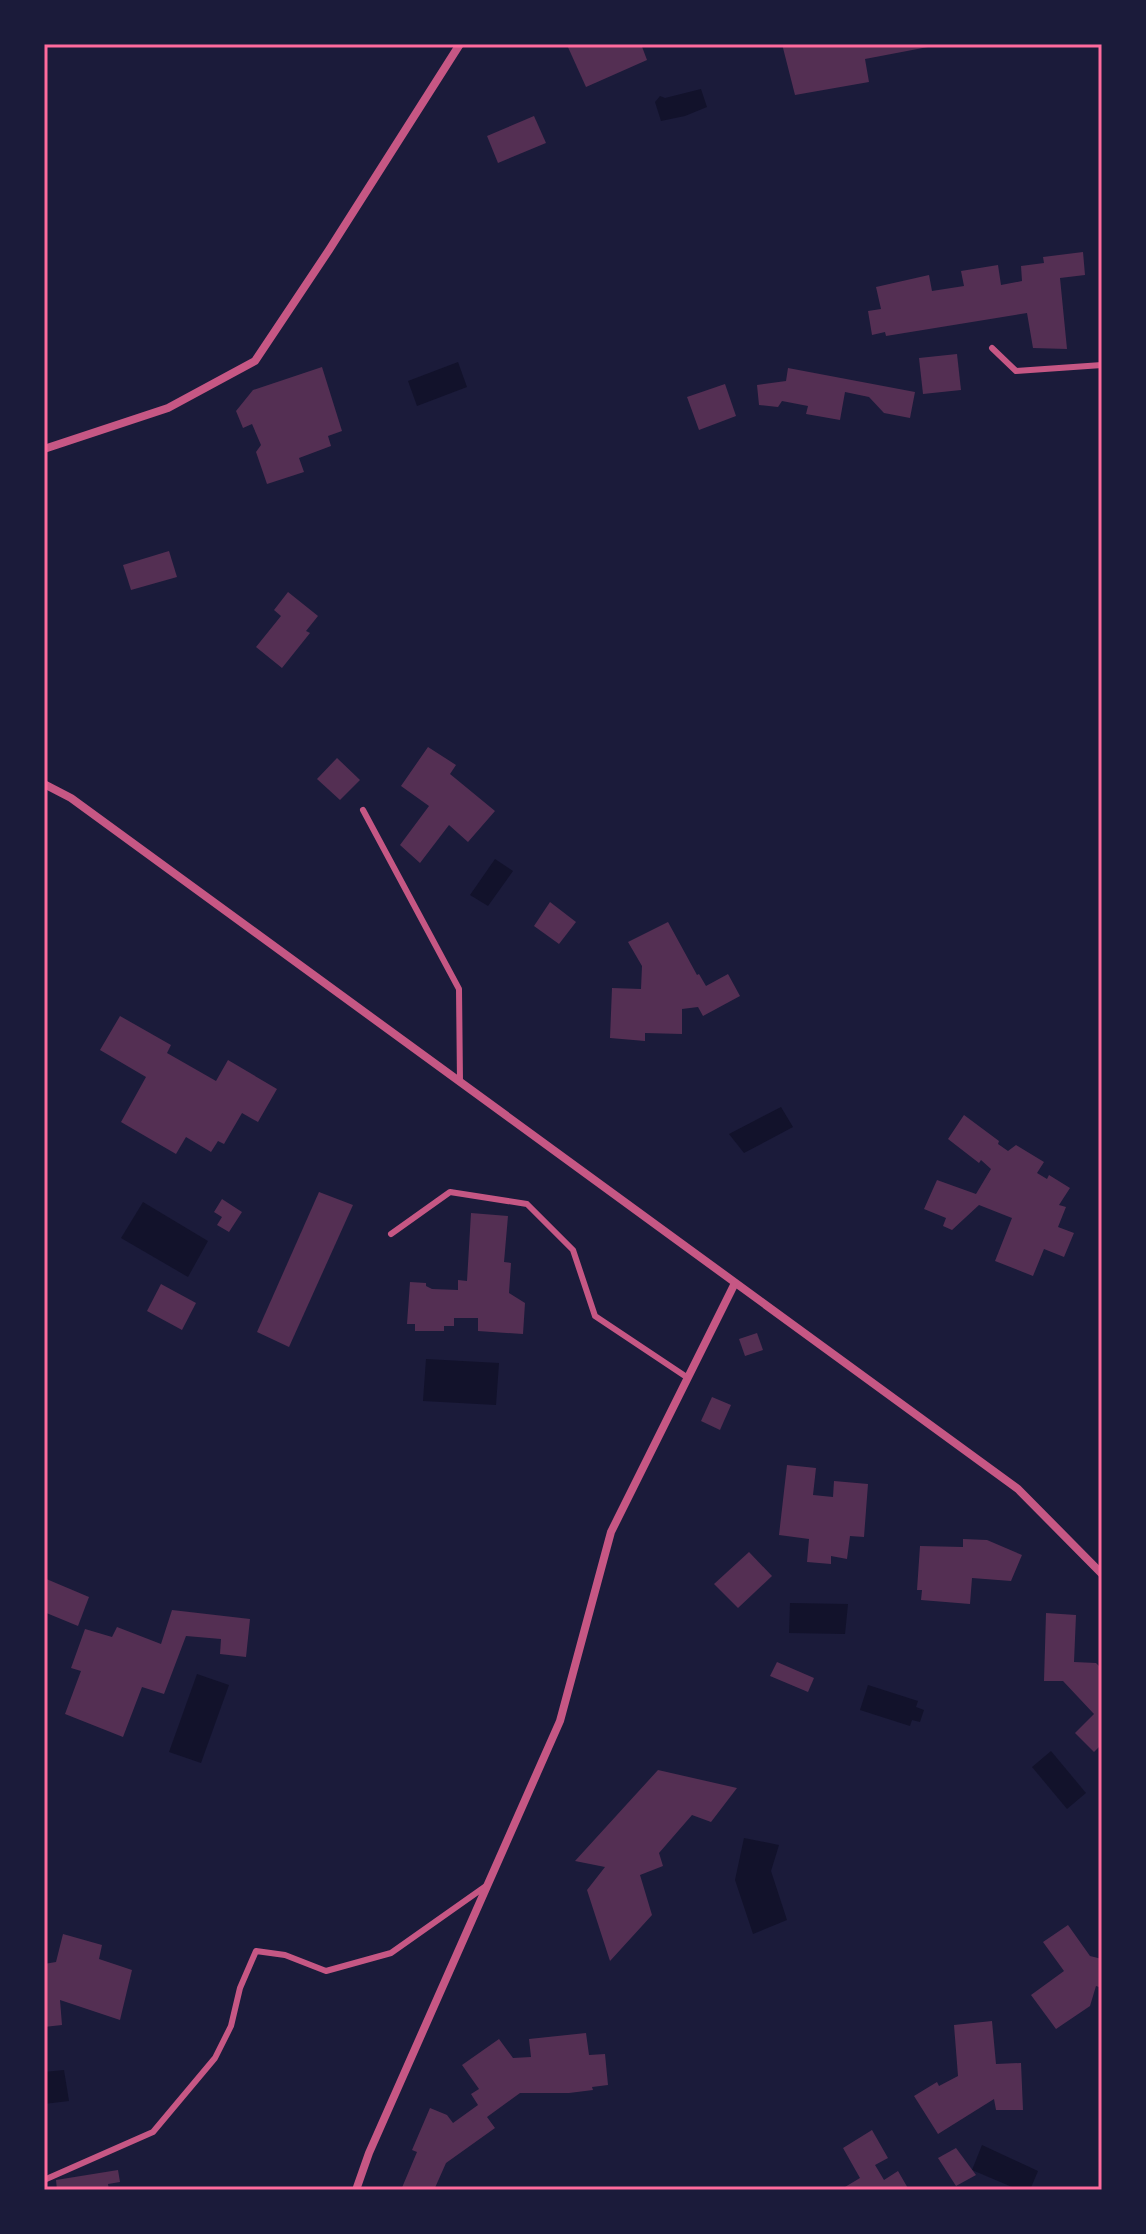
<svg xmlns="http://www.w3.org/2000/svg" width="1146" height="2234" font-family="Cabin,sans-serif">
	<rect width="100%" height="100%" fill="#1b1b3a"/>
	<g fill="#12122b">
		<path d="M 701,89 L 707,107 L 685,116 L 661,121 L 655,102 L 660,96 L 665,98 Z"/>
		<path d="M 458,362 L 467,387 L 417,406 L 408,381 Z"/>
		<path d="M 495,859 L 513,871 L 488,906 L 470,895 Z"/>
		<path d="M 781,1107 L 793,1127 L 744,1153 L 729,1134 Z"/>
		<path d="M 143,1202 L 208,1241 L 188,1277 L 121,1238 Z"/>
		<path d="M 426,1359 L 499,1363 L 496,1405 L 423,1401 Z"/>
		<path d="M 790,1603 L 848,1604 L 845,1634 L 789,1633 Z"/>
		<path d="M 197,1674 L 229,1685 L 201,1763 L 169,1752 Z"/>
		<path d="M 868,1685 L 918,1701 L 916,1707 L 924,1710 L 920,1722 L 912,1720 L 910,1726 L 860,1710 Z"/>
		<path d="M 1051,1751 L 1086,1793 L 1067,1809 L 1032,1767 Z"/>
		<path d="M 744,1838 L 779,1845 L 771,1871 L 787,1920 L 753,1934 L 735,1880 Z"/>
		<path d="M 64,2070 L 69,2101 L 44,2104 L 44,2072 Z"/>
		<path d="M 982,2145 L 1038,2171 L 1030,2190 L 1019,2190 L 972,2170 Z"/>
	</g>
	<g fill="#542f53">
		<path d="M 570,44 L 641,44 L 647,60 L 586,87 L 567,45 Z"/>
		<path d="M 782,44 L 927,44 L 928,47 L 865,59 L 869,82 L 795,95 Z"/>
		<path d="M 534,116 L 546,143 L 498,163 L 487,136 Z"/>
		<path d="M 1083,252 L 1085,275 L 1060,278 L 1067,349 L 1033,348 L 1027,313 L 886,336 L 885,332 L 872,335 L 868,311 L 881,309 L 876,287 L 929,275 L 932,291 L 964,286 L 961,271 L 998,265 L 1001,285 L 1022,281 L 1021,266 L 1044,263 L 1043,257 Z"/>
		<path d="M 957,354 L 961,390 L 923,394 L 919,358 Z"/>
		<path d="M 322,367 L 342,431 L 328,436 L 331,446 L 299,458 L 304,472 L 267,484 L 256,452 L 261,445 L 252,424 L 243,428 L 236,411 L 253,390 Z"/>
		<path d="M 788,368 L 915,392 L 910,418 L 884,413 L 869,397 L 845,392 L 840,420 L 806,414 L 808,406 L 782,401 L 778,407 L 759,405 L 757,385 L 786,381 Z"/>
		<path d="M 725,384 L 736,416 L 699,430 L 687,397 Z"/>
		<path d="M 169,551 L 177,577 L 131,590 L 123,565 Z"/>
		<path d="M 288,592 L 318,616 L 306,631 L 310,633 L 282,668 L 256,647 L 281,616 L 274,610 Z"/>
		<path d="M 428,747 L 456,765 L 450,774 L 495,811 L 468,842 L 449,825 L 420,863 L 400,845 L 429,806 L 401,786 Z"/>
		<path d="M 337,758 L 360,780 L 340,800 L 317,779 Z"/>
		<path d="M 550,902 L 576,922 L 559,944 L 534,926 Z"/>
		<path d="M 668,922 L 697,975 L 699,974 L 706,986 L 728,974 L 740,996 L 703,1016 L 698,1007 L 682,1009 L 682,1034 L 645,1033 L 645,1041 L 610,1038 L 612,988 L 641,989 L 642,966 L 628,942 Z"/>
		<path d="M 120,1016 L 171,1045 L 167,1053 L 216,1081 L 228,1060 L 277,1089 L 258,1122 L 242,1113 L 224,1144 L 218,1141 L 211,1152 L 186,1137 L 176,1154 L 121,1122 L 146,1077 L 100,1050 Z"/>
		<path d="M 964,1115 L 999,1141 L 998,1144 L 1008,1151 L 1016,1145 L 1044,1162 L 1037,1173 L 1047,1179 L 1049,1175 L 1070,1188 L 1059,1205 L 1066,1207 L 1058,1227 L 1074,1233 L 1064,1257 L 1044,1249 L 1033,1276 L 995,1261 L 1012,1218 L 979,1205 L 952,1230 L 943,1226 L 946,1218 L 924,1209 L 937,1180 L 976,1194 L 991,1169 L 981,1160 L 979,1163 L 948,1139 Z"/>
		<path d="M 319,1192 L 353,1205 L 289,1347 L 257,1332 Z"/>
		<path d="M 222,1199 L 242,1212 L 229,1232 L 217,1225 L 222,1217 L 214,1212 Z"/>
		<path d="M 471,1213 L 508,1216 L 504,1262 L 511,1263 L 509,1293 L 525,1303 L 523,1334 L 478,1331 L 478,1318 L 454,1318 L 454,1326 L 444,1326 L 444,1331 L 415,1331 L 415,1324 L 407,1324 L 410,1282 L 426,1283 L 426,1286 L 432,1289 L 458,1290 L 458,1280 L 467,1281 Z"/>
		<path d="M 161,1284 L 196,1303 L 182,1330 L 147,1311 Z"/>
		<path d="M 757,1333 L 763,1350 L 745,1356 L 739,1339 Z"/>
		<path d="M 712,1397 L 731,1405 L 720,1430 L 701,1421 Z"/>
		<path d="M 787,1465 L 816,1468 L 813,1495 L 833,1497 L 834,1481 L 868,1484 L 864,1537 L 850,1536 L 847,1559 L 831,1556 L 831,1564 L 807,1562 L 809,1539 L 779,1535 Z"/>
		<path d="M 963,1539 L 987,1540 L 1022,1555 L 1011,1581 L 972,1578 L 970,1604 L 921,1600 L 922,1590 L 917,1590 L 920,1546 L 963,1547 Z"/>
		<path d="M 749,1552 L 772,1576 L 738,1608 L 714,1584 Z"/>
		<path d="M 44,1578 L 89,1597 L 78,1626 L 44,1612 Z"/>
		<path d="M 172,1610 L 250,1619 L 246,1657 L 220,1654 L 221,1639 L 186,1636 L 164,1694 L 142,1687 L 123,1737 L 65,1714 L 81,1671 L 71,1668 L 85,1629 L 112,1637 L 117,1627 L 161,1644 Z"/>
		<path d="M 1046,1613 L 1076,1615 L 1074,1662 L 1096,1663 L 1102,1669 L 1102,1744 L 1094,1752 L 1075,1733 L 1094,1714 L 1063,1681 L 1044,1681 Z"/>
		<path d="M 777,1662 L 814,1678 L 808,1692 L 770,1676 Z"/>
		<path d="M 658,1770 L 737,1788 L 711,1822 L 692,1815 L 659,1853 L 663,1866 L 640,1875 L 652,1915 L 610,1961 L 587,1890 L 605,1867 L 575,1861 Z"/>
		<path d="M 1068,1925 L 1090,1956 L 1102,1959 L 1102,1988 L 1096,1986 L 1090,2006 L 1056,2029 L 1031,1995 L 1064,1971 L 1043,1942 Z"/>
		<path d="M 63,1934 L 102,1945 L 99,1959 L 132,1970 L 120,2020 L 60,2000 L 62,2025 L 44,2027 L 44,1964 L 56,1962 Z"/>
		<path d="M 992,2021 L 996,2064 L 1021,2063 L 1023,2110 L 996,2110 L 994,2099 L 938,2134 L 914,2096 L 937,2082 L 939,2086 L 958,2076 L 954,2025 Z"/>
		<path d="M 586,2033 L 589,2055 L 605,2054 L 608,2085 L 592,2087 L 593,2090 L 569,2093 L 520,2093 L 487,2117 L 495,2128 L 446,2163 L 434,2190 L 401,2190 L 417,2152 L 412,2150 L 430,2108 L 447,2115 L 453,2123 L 478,2105 L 471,2094 L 479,2089 L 462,2065 L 499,2039 L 513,2058 L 531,2057 L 529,2039 Z"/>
		<path d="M 872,2130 L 888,2158 L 875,2165 L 884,2180 L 898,2171 L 909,2190 L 840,2190 L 860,2178 L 843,2148 Z"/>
		<path d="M 956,2148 L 976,2175 L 956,2186 L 938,2158 Z"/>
		<path d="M 118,2170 L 120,2182 L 108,2184 L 109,2190 L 57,2190 L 56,2180 Z"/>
	</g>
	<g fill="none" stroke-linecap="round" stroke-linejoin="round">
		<g stroke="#c65784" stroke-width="6">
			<path d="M 992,348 L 1016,371 L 1102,365"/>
			<path d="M 363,810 L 459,989 L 460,1082"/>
			<path d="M 391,1234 L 450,1192 L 527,1204 L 573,1250 L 595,1316 L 688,1378"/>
			<path d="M 44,2180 L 153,2132 L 215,2058 L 231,2026 L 240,1988 L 256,1951 L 285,1955 L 326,1971 L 391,1953 L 486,1886"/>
		</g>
		<g stroke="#c65784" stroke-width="8">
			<path d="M 44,449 L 168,408 L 255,361 L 329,250 L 460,44"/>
			<path d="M 44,784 L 71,798 L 1018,1489 L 1102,1574"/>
			<path d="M 356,2190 L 369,2153 L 560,1721 L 611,1532 L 735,1283"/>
		</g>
	</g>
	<rect width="1146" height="2234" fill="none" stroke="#1b1b3a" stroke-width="92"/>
	<rect x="46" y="46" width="1054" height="2142" fill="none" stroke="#ff6b9d" stroke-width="3"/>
</svg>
